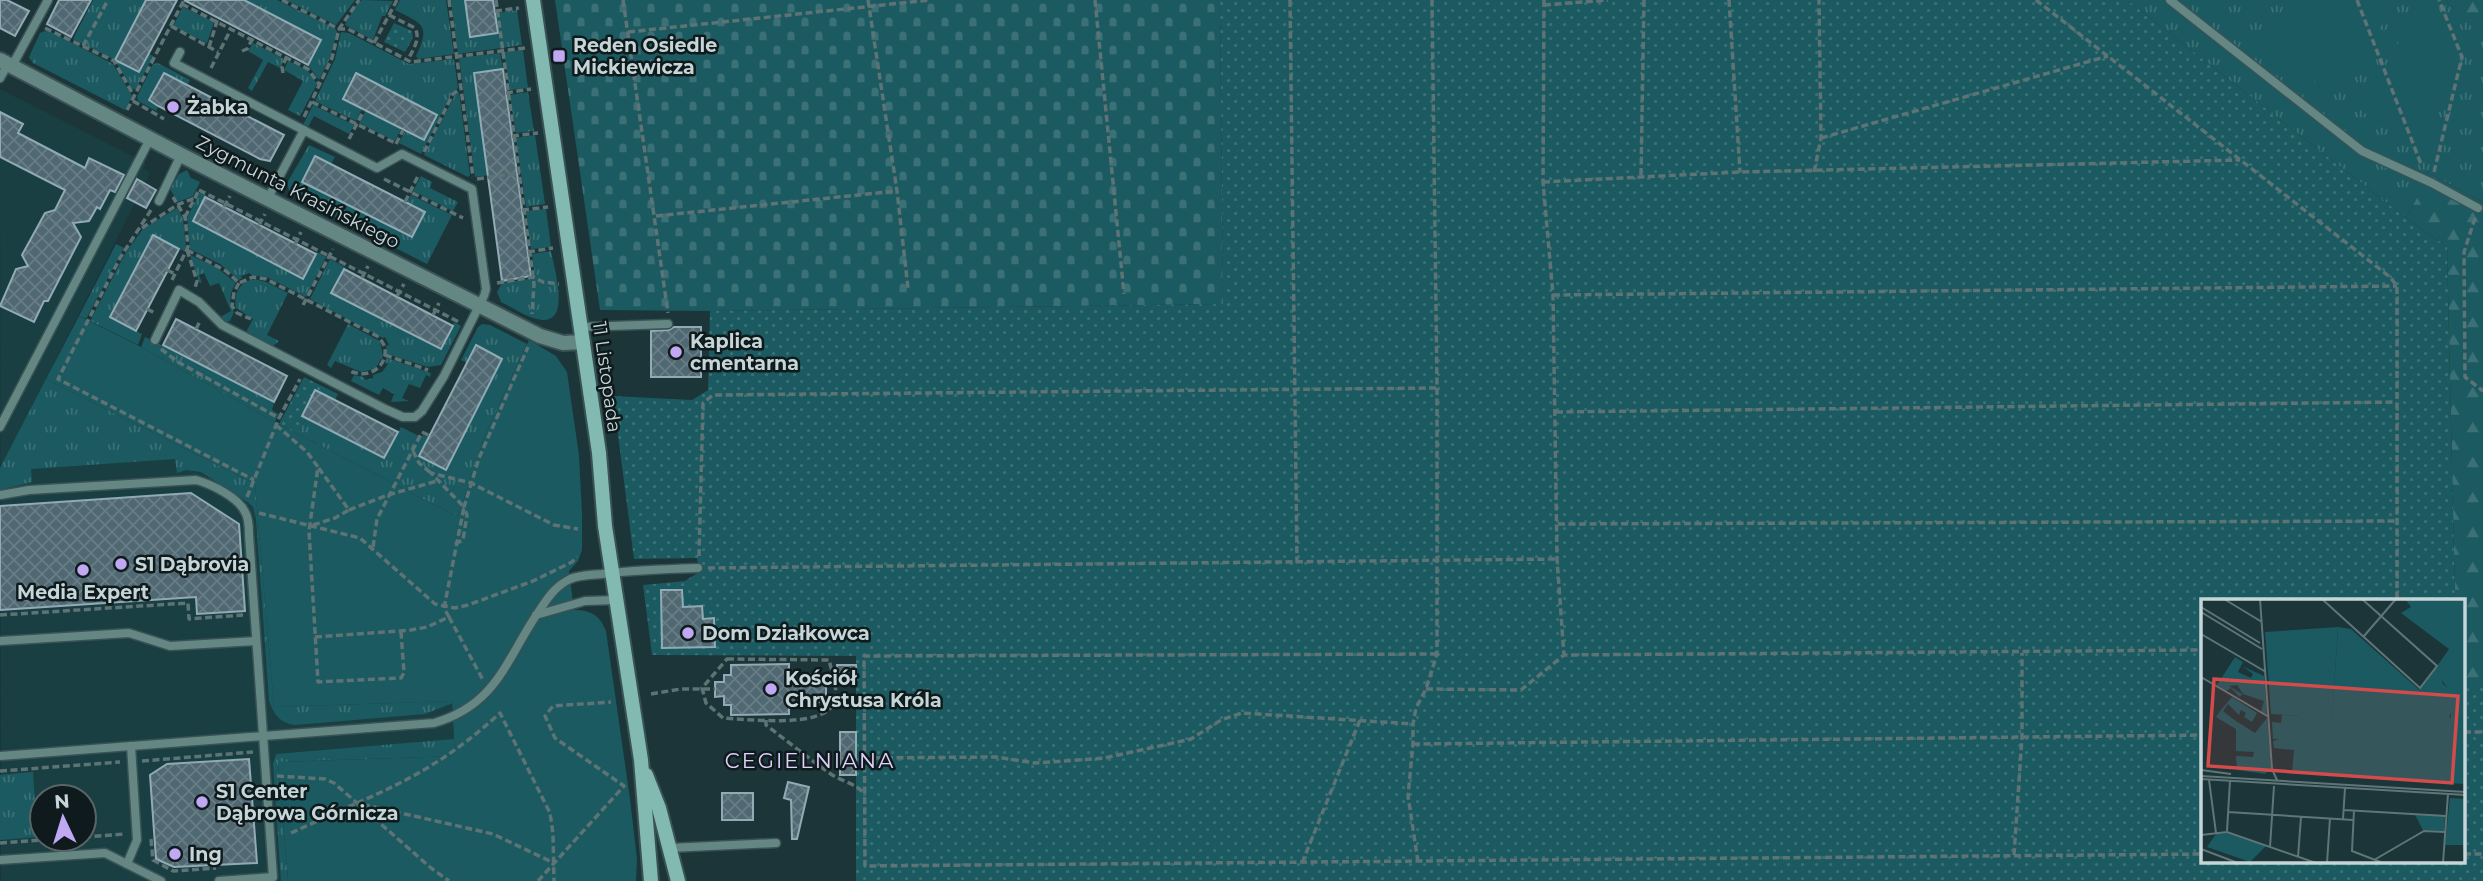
<svg xmlns="http://www.w3.org/2000/svg" width="2483" height="881" font-family="Montserrat,sans-serif">
	<defs>
		<pattern id="grass-tufts" width="24" height="20" patternUnits="userSpaceOnUse" patternTransform="scale(1.75)"><rect width="24" height="20" fill="#1b5a60"/><path d="M3 7l-1-3M5 7V3M7 7l1-3M15 17l-1-3M17 17v-4M19 17l1-3" fill="none" stroke="#3b7176"/></pattern>
		<pattern id="forest-firs" width="22" height="20" patternUnits="userSpaceOnUse" patternTransform="scale(1.75)"><rect width="22" height="20" fill="#1b5a60"/><path d="M5 1l3.5 6h-7zM16 11l3.5 6h-7z" fill="#3b7176"/></pattern>
		<pattern id="cemetery-stones" width="16" height="16" patternUnits="userSpaceOnUse" patternTransform="scale(1.75)"><rect width="16" height="16" fill="#1b5a60"/><path d="M2 7V4a2 2 0 0 1 4 0v3zM10 15v-3a2 2 0 0 1 4 0v3z" fill="#3b7176"/></pattern>
		<pattern id="garden-dots" width="8" height="8" patternUnits="userSpaceOnUse" patternTransform="scale(1.75)"><rect width="8" height="8" fill="#1b5a60"/><path d="M2 2h.1M6 6h.1" fill="none" stroke="#3b7176" stroke-width="1.8" stroke-linecap="round"/></pattern>
		<pattern id="building-cross-hatch" width="8" height="8" patternUnits="userSpaceOnUse" patternTransform="scale(1.75)"><rect width="8" height="8" fill="#506872"/><path d="M0 0l8 8M0 8l8-8" fill="none" stroke="#687d85"/></pattern>
	</defs>
	<rect width="100%" height="100%" fill="#1b3538"/>
	<path fill="#1a3f43" fill-rule="evenodd" d="M 0,89 L 146,163 L 143,169 L 150,173 L 46,379 L 255,484 L 452,701 L 455,756 L 278,762 L 288,881 L 1,881 ZM 42,797 L 84,797 L 84,839 L 42,839 Z"/>
	<g fill="url(#grass-tufts)">
		<path d="M 93,0 L 146,0 L 115,60 L 140,73 L 149,54 L 153,56 L 136,89 L 132,89 L 115,60 L 73,39 Z"/>
		<path d="M 244,0 L 277,0 L 335,28 L 337,32 L 330,58 L 319,80 L 308,65 L 321,40 Z"/>
		<path d="M 286,0 L 355,0 L 336,25 Z"/>
		<path d="M 362,0 L 393,1 L 385,16 L 382,16 L 373,40 L 345,25 L 356,5 Z"/>
		<path d="M 400,0 L 446,0 L 454,54 L 418,59 L 416,56 C 431,25 423,24 395,10 Z"/>
		<path d="M 451,0 L 465,0 L 471,37 L 498,33 L 495,13 L 517,10 L 522,45 L 458,54 Z"/>
		<path d="M 2127,0 L 2445,0 L 2478,32 L 2483,26 L 2483,202 L 2427,172 L 2418,182 L 2418,196 L 2406,218 Z"/>
		<path d="M 183,7 L 214,22 L 207,43 L 173,26 Z"/>
		<path d="M 47,30 L 113,64 L 132,96 L 125,110 L 33,63 L 29,57 L 40,33 Z"/>
		<path d="M 341,32 L 349,33 L 409,64 L 454,59 L 458,88 L 452,93 L 421,154 L 399,143 L 405,131 L 424,140 L 437,115 L 356,74 L 343,98 L 362,109 L 356,121 L 315,101 L 335,59 Z"/>
		<path d="M 253,43 L 284,59 L 280,68 L 268,62 L 252,91 L 248,88 L 263,60 L 248,51 Z"/>
		<path d="M 523,50 L 528,88 L 510,90 L 504,52 Z"/>
		<path d="M 500,53 L 503,69 L 474,73 L 487,164 L 515,160 L 517,171 L 475,177 L 459,58 Z"/>
		<path d="M 288,61 L 307,70 L 317,84 L 300,116 L 288,110 L 303,81 L 284,70 Z"/>
		<path d="M 158,63 L 190,80 L 188,84 L 164,73 L 150,99 L 159,105 L 156,111 L 138,101 L 137,97 L 153,64 Z"/>
		<path d="M 459,92 L 470,175 L 468,177 L 424,155 L 455,95 Z"/>
		<path d="M 528,92 L 534,131 L 516,133 L 510,95 Z"/>
		<path d="M 313,105 L 354,125 L 349,134 L 314,116 L 308,127 L 303,125 Z"/>
		<path d="M 366,110 L 401,129 L 395,141 L 359,123 Z"/>
		<path d="M 535,135 L 545,204 L 526,207 L 516,138 Z"/>
		<path d="M 309,145 L 335,157 L 331,164 L 302,182 L 412,237 L 425,212 L 407,203 L 411,195 L 452,215 L 427,264 L 290,194 L 287,183 Z"/>
		<path d="M 187,170 L 191,178 L 200,182 L 193,196 L 178,202 L 170,189 L 179,174 Z"/>
		<path d="M 421,176 L 432,182 L 430,188 L 458,202 L 453,211 L 413,191 Z"/>
		<path d="M 200,192 L 206,195 L 193,221 L 302,278 L 317,252 L 326,257 L 306,297 L 267,277 L 251,275 L 250,273 L 241,276 L 242,278 L 239,280 L 220,264 L 190,249 L 187,218 Z"/>
		<path d="M 177,208 L 183,218 L 186,248 L 184,251 L 152,236 L 110,317 L 142,334 L 138,345 L 90,321 L 126,252 L 143,229 Z"/>
		<path d="M 546,209 L 551,247 L 531,249 L 526,211 Z"/>
		<path d="M 116,244 L 124,248 L 86,319 L 79,316 Z"/>
		<path d="M 551,251 C 554,268 573,328 537,319 C 525,317 512,307 501,302 L 497,292 L 502,283 L 535,278 L 532,254 Z"/>
		<path d="M 190,255 L 216,267 L 236,283 C 230,291 228,303 234,312 L 230,321 L 225,322 L 220,320 L 222,316 L 231,311 L 219,283 L 210,286 L 204,273 L 199,275 L 202,283 L 199,282 Z"/>
		<path d="M 330,259 L 345,267 L 332,293 L 441,349 L 454,322 L 461,326 L 441,365 L 428,367 L 387,354 L 386,346 L 389,345 L 385,337 L 383,338 L 310,299 Z"/>
		<path d="M 255,279 L 266,282 L 288,293 L 267,335 L 279,341 L 272,347 L 248,334 L 247,330 L 253,319 L 236,308 C 233,293 240,281 255,279 Z"/>
		<path d="M 348,324 L 380,341 L 383,356 L 375,369 L 361,372 L 335,361 L 331,368 L 327,365 Z"/>
		<path d="M 482,324 L 490,325 L 527,344 L 484,438 L 458,517 L 298,434 L 306,418 L 384,458 L 401,427 L 421,437 L 423,435 L 429,438 L 446,469 L 502,359 L 477,345 L 467,363 L 461,360 L 478,327 Z"/>
		<path d="M 145,337 L 274,402 L 272,410 L 278,414 L 275,422 L 141,347 Z"/>
		<path d="M 387,358 L 431,373 L 430,377 L 426,375 L 420,388 L 409,384 L 402,398 L 409,401 L 391,402 L 394,394 L 383,388 L 379,395 L 351,381 L 354,375 L 364,377 L 365,380 L 373,378 L 373,375 L 382,372 L 388,364 L 385,363 Z"/>
		<path d="M 46,379 L 255,484 L 274,707 L 452,701 L 453,703 L 425,714 L 295,725 C 280,723 273,714 269,700 L 256,519 L 253,507 L 249,503 L 201,472 L 186,470 L 177,473 L 175,459 L 31,469 L 32,482 L 0,490 L 0,468 Z"/>
		<path d="M 454,739 L 455,756 L 278,762 L 288,881 L 281,881 L 273,764 L 276,754 Z"/>
		<path d="M 33,772 L 37,837 L 0,840 L 0,775 Z"/>
	</g>
	<g fill="url(#forest-firs)">
		<path d="M 2445,0 L 2483,0 L 2483,26 L 2478,33 Z"/>
		<path d="M 2427,172 L 2483,202 L 2483,687 L 2464,687 L 2464,601 L 2455,601 L 2447,247 L 2406,218 L 2418,196 L 2418,182 Z"/>
	</g>
	<path fill="url(#cemetery-stones)" d="M 555,0 L 1220,0 L 1223,304 L 710,311 L 600,310 Z"/>
	<g fill="#1b5a60">
		<path d="M 2290,0 L 2400,0 L 2332,94 L 2260,42 Z"/>
		<path d="M 2421,1 L 2470,38 L 2423,148 L 2361,111 Z"/>
		<path d="M 79,316 L 141,347 L 275,422 L 458,517 L 484,438 L 529,340 L 556,356 L 567,372 L 579,455 L 582,513 L 582,550 L 578,561 L 569,571 L 574,610 C 590,610 600,615 606,631 L 630,799 L 637,859 L 636,881 L 288,881 L 278,762 L 455,756 L 452,701 L 274,707 L 255,484 L 46,379 Z"/>
	</g>
	<g fill="url(#garden-dots)">
		<path d="M 1220,0 L 2127,0 L 2406,218 L 2447,247 L 2455,601 L 2203,601 L 2203,862 L 2464,862 L 2464,687 L 2483,687 L 2483,881 L 856,881 L 856,656 L 652,655 L 643,585 L 685,581 L 699,572 L 697,558 L 634,559 L 613,396 L 692,400 L 708,390 L 710,311 L 1223,304 Z"/>
		<path d="M 394,23 L 412,31 L 413,38 L 405,52 L 384,42 Z"/>
		<path d="M 304,377 L 338,394 L 335,400 L 315,390 L 302,415 L 306,418 L 298,434 L 279,424 Z"/>
	</g>
	<g fill="url(#building-cross-hatch)" stroke="#91abb5" stroke-width="2">
		<path d="M 0,0 L 7,0 L 29,11 L 15,36 L 0,28 Z"/>
		<path d="M 59,0 L 91,0 L 71,37 L 47,24 Z"/>
		<path d="M 146,0 L 177,0 L 139,72 L 115,60 Z"/>
		<path d="M 184,0 L 244,0 L 321,40 L 308,65 Z"/>
		<path d="M 465,0 L 493,0 L 498,33 L 470,37 Z"/>
		<path d="M 503,69 L 531,276 L 502,281 L 474,73 Z"/>
		<path d="M 164,73 L 284,135 L 270,161 L 260,159 L 158,106 L 149,100 Z"/>
		<path d="M 356,73 L 437,115 L 424,140 L 343,99 Z"/>
		<path d="M 0,112 L 23,124 L 18,133 L 85,168 L 89,158 L 124,175 L 115,192 L 110,190 L 100,209 L 97,207 L 89,221 L 73,223 L 81,237 L 48,301 L 44,301 L 34,322 L 0,306 L 16,269 L 28,266 L 22,255 L 45,213 L 55,210 L 65,190 L 0,157 Z"/>
		<path d="M 315,156 L 425,212 L 412,237 L 302,182 Z"/>
		<path d="M 137,179 L 156,190 L 146,208 L 127,198 Z"/>
		<path d="M 205,197 L 316,254 L 303,279 L 193,221 Z"/>
		<path d="M 153,235 L 179,249 L 136,331 L 110,317 Z"/>
		<path d="M 344,269 L 453,326 L 441,349 L 331,293 Z"/>
		<path d="M 176,319 L 287,376 L 274,402 L 163,345 Z"/>
		<path d="M 674,327 L 701,327 L 701,377 L 651,377 L 651,331 L 669,330 Z"/>
		<path d="M 476,345 L 502,359 L 446,470 L 419,456 Z"/>
		<path d="M 315,390 L 398,432 L 384,458 L 302,416 Z"/>
		<path d="M 191,493 L 239,524 L 245,611 L 197,614 L 196,597 L 0,610 L 0,506 Z"/>
		<path d="M 661,590 L 682,590 L 683,607 L 702,606 L 703,619 L 714,618 L 715,647 L 662,648 Z"/>
		<path d="M 789,664 L 789,675 L 813,674 L 826,682 L 826,699 L 813,705 L 789,705 L 789,714 L 731,715 L 731,705 L 724,705 L 724,696 L 715,697 L 715,682 L 724,682 L 724,675 L 731,675 L 731,665 Z"/>
		<path d="M 837,665 L 856,665 L 857,680 L 837,680 Z"/>
		<rect x="840" y="732" width="16" height="43"/>
		<path d="M 249,759 L 257,863 L 174,867 L 156,859 L 150,775 L 167,764 Z"/>
		<path d="M 788,782 L 809,787 L 797,839 L 792,839 L 791,800 L 784,798 Z"/>
		<rect x="722" y="793" width="31" height="27"/>
	</g>
	<g fill="none" stroke-linecap="round" stroke-linejoin="round">
		<defs>
			<g id="lane">
				<path d="M 2170,0 L 2362,151 L 2432,183 L 2478,208"/>
				<path d="M 12,66 L 48,0"/>
				<path d="M 0,78 L 8,64"/>
				<path d="M 268,198 L 304,130"/>
				<path d="M 159,201 L 181,155"/>
				<path d="M 581,327 L 668,324"/>
				<path d="M 155,340 L 179,290 L 199,302 L 222,325 L 385,409 L 403,417 L 415,417 L 422,411 L 444,376 L 484,296 L 486,289 L 472,189 L 402,154 L 377,168 L 174,63 L 180,52"/>
				<path d="M 0,427 L 150,139"/>
				<path d="M 0,495 L 29,490 L 196,480 C 211,484 238,497 245,512 C 249,518 249,528 249,535 L 273,877 L 219,881"/>
				<path d="M 536,615 L 585,601 L 616,600"/>
				<path d="M 0,641 L 129,633 L 170,646 L 256,641"/>
				<path d="M 0,756 L 434,723 C 496,705 505,662 537,614 C 547,599 554,587 570,579 C 579,575 592,575 602,574 C 634,570 666,569 698,568"/>
				<path d="M 669,848 L 776,843"/>
				<path d="M 0,860 L 105,853 L 161,881"/>
				<path d="M 127,864 L 137,840 L 131,746"/>
			</g>
			<path id="street" d="M 0,60 L 181,155 L 540,336 L 563,343 L 583,342"/>
			<g id="secondary">
				<path d="M 533,0 L 599,453 L 605,526 L 641,760 L 651,881"/>
				<path d="M 646,775 L 659,808 L 678,881"/>
			</g>
		</defs>
		<use href="#lane" stroke="#3a5255" stroke-width="11"/>
		<use href="#street" stroke="#3a5255" stroke-width="18"/>
		<use href="#secondary" stroke="#3a5255" stroke-width="18"/>
		<g stroke="#5d7375" stroke-width="3.5" stroke-dasharray="7 3.5" stroke-linecap="butt">
			<path d="M 282,0 L 339,29 L 348,29 L 411,62 L 525,48"/>
			<path d="M 449,0 L 473,177"/>
			<path d="M 496,0 L 534,284 L 532,314"/>
			<path d="M 623,0 L 668,313"/>
			<path d="M 868,0 L 897,191 L 908,288"/>
			<path d="M 1095,0 L 1124,294"/>
			<path d="M 1290,0 L 1297,563"/>
			<path d="M 1544,0 L 1543,182 L 1553,295 L 1557,559 L 1564,655"/>
			<path d="M 1729,0 L 1740,172"/>
			<path d="M 2036,0 L 2390,277 L 2397,286 L 2397,601"/>
			<path d="M 2357,0 L 2421,164"/>
			<path d="M 182,4 L 308,69 L 319,84"/>
			<path d="M 1544,5 L 1608,0"/>
			<path d="M 495,11 L 519,8"/>
			<path d="M 389,15 L 415,28 C 421,39 413,49 408,60"/>
			<path d="M 171,26 L 218,52"/>
			<path d="M 45,28 L 114,61 L 134,96"/>
			<path d="M 628,32 L 930,0"/>
			<path d="M 374,43 L 397,0"/>
			<path d="M 83,46 L 108,0"/>
			<path d="M 209,47 L 218,18"/>
			<path d="M 242,51 L 247,49 L 254,36"/>
			<path d="M 211,68 L 231,29"/>
			<path d="M 283,73 L 282,67 L 288,54"/>
			<path d="M 506,93 L 531,89"/>
			<path d="M 133,101 L 164,119"/>
			<path d="M 312,102 L 395,143"/>
			<path d="M 127,110 L 184,0"/>
			<path d="M 304,117 L 332,58 L 339,29 L 359,0"/>
			<path d="M 512,136 L 538,133"/>
			<path d="M 1821,138 L 2108,56"/>
			<path d="M 349,139 L 364,110"/>
			<path d="M 396,144 L 403,130"/>
			<path d="M 424,152 L 453,94 L 460,89"/>
			<path d="M 1814,172 L 1821,138 L 1819,0"/>
			<path d="M 2434,172 L 2462,57 L 2439,0"/>
			<path d="M 1641,175 L 1644,0"/>
			<path d="M 384,179 L 463,218"/>
			<path d="M 477,179 L 520,173"/>
			<path d="M 1543,182 L 1740,172 L 2240,160"/>
			<path d="M 199,190 L 459,322"/>
			<path d="M 405,202 L 418,176"/>
			<path d="M 224,207 L 230,196"/>
			<path d="M 151,210 L 120,258 L 58,379 L 254,480"/>
			<path d="M 522,210 L 548,207"/>
			<path d="M 656,216 L 897,191"/>
			<path d="M 185,217 L 199,190"/>
			<path d="M 2475,218 L 2464,252 L 2465,377 L 2483,391"/>
			<path d="M 259,225 L 265,214"/>
			<path d="M 142,228 L 177,205 L 195,198"/>
			<path d="M 295,244 L 301,232"/>
			<path d="M 187,250 L 226,271 L 239,283 L 253,277 L 266,279 L 377,336 C 397,353 377,381 353,372 L 351,377"/>
			<path d="M 187,250 L 197,281 L 195,288"/>
			<path d="M 528,252 L 553,248"/>
			<path d="M 167,270 L 175,274"/>
			<path d="M 362,278 L 368,266"/>
			<path d="M 172,280 L 188,247 L 185,217 L 173,197"/>
			<path d="M 239,283 L 234,292 L 232,306 L 237,313 L 251,319"/>
			<path d="M 497,283 L 533,277 L 543,282 L 559,284"/>
			<path d="M 1553,295 L 2397,286"/>
			<path d="M 397,296 L 404,284"/>
			<path d="M 303,305 L 333,249"/>
			<path d="M 147,309 L 155,313"/>
			<path d="M 433,315 L 439,303"/>
			<path d="M 196,329 L 200,321"/>
			<path d="M 161,349 L 178,362 L 279,418"/>
			<path d="M 385,355 L 428,370"/>
			<path d="M 1556,412 L 2396,402"/>
			<path d="M 276,425 L 307,452 L 318,467 L 309,531 L 318,682 L 401,678 L 404,673 L 401,632"/>
			<path d="M 422,432 L 430,436"/>
			<path d="M 413,451 L 419,463 L 431,473"/>
			<path d="M 247,497 L 279,418 L 300,379"/>
			<path d="M 349,510 L 388,495 L 437,481"/>
			<path d="M 259,513 L 360,538 L 435,604 L 455,608 L 468,605 L 533,581 L 572,562 L 577,557"/>
			<path d="M 1558,524 L 2397,521"/>
			<path d="M 313,525 L 335,518 L 349,510 L 318,467"/>
			<path d="M 455,544 L 463,540 L 467,515 L 464,507 L 479,458 L 528,347"/>
			<path d="M 373,547 L 377,519 L 421,434"/>
			<path d="M 699,556 L 703,403 L 713,395 L 1437,388"/>
			<path d="M 708,568 L 1557,559"/>
			<path d="M 0,615 L 188,603 L 189,619 L 243,615"/>
			<path d="M 449,617 L 483,680"/>
			<path d="M 315,637 L 411,630 L 427,627 L 449,617 L 444,608 L 464,507 L 431,473 L 471,483 L 554,525 L 578,529"/>
			<path d="M 1437,654 L 864,656 L 865,866 L 2203,854"/>
			<path d="M 727,659 L 829,660 C 832,673 839,689 834,703 C 823,729 747,719 723,718 L 706,703 L 702,688 Z"/>
			<path d="M 1426,689 L 1521,690 L 1564,655 L 2203,650"/>
			<path d="M 651,694 L 681,689 L 715,689"/>
			<path d="M 766,720 L 766,725 C 787,741 807,757 828,772 C 841,782 854,782 865,794"/>
			<path d="M 2464,732 L 2483,732"/>
			<path d="M 1413,744 L 2203,735"/>
			<path d="M 865,758 L 996,757 L 1035,763 L 1105,758 L 1191,739 L 1221,720 L 1242,713 L 1413,724"/>
			<path d="M 142,761 L 253,752"/>
			<path d="M 0,771 L 120,762"/>
			<path d="M 277,776 L 325,779 L 334,783 L 357,803 L 493,834 L 554,863"/>
			<path d="M 357,803 C 415,778 454,755 500,713 L 550,813 L 553,834 L 554,881"/>
			<path d="M 291,833 L 357,803 L 431,868 L 449,881"/>
			<path d="M 84,837 L 124,834"/>
			<path d="M 151,839 L 153,860 L 173,871 L 216,868"/>
			<path d="M 0,843 L 54,839"/>
			<path d="M 2464,854 L 2483,854"/>
			<path d="M 2014,855 L 2022,737 L 2022,653"/>
			<path d="M 1418,862 L 1408,796 L 1413,744 L 1413,724 L 1416,708 L 1426,689 L 1437,654 L 1437,388 L 1432,0"/>
			<path d="M 1302,863 L 1360,720"/>
			<path d="M 538,881 L 624,786 L 555,738 L 545,716 L 553,706 L 611,702"/>
		</g>
		<use href="#lane" stroke="#658783" stroke-width="8"/>
		<use href="#street" stroke="#658783" stroke-width="14"/>
		<use href="#secondary" stroke="#82b9b1" stroke-width="14"/>
	</g>
	<g fill="#c1a8f3" stroke="#0f1a1c" stroke-width="2.5">
		<rect x="552" y="49" width="14" height="14" rx="3.5"/>
		<circle cx="173" cy="107" r="7"/>
		<circle cx="676" cy="352" r="7"/>
		<circle cx="121" cy="564" r="7"/>
		<circle cx="83" cy="570" r="7"/>
		<circle cx="688" cy="633" r="7"/>
		<circle cx="771" cy="689" r="7"/>
		<circle cx="202" cy="802" r="7"/>
		<circle cx="175" cy="854" r="7"/>
	</g>
	<g text-anchor="middle" dominant-baseline="central" stroke-width="5" stroke-linejoin="round" paint-order="stroke">
		<g font-size="19" font-weight="bold" fill="#c6d5d7" stroke="#0f1a1c" text-anchor="start">
			<text x="573" y="45">Reden Osiedle<tspan x="573" dy="22">Mickiewicza</tspan></text>
			<text x="187" y="107">Żabka</text>
			<text x="690" y="341">Kaplica<tspan x="690" dy="22">cmentarna</tspan></text>
			<text x="135" y="564">S1 Dąbrovia</text>
			<text x="83" y="592" text-anchor="middle">Media Expert</text>
			<text x="702" y="633">Dom Działkowca</text>
			<text x="785" y="678">Kościół<tspan x="785" dy="22">Chrystusa Króla</tspan></text>
			<text x="216" y="791">S1 Center<tspan x="216" dy="22">Dąbrowa Górnicza</tspan></text>
			<text x="189" y="854">Ing</text>
		</g>
		<g font-size="19" fill="#c6d5d7" stroke="#0f1a1c">
			<text transform="translate(298 192) rotate(27)">Zygmunta Krasińskiego</text>
			<text transform="translate(607 377) rotate(82)">11 Listopada</text>
		</g>
		<g font-size="21" letter-spacing="2" fill="#e0d2fd" stroke="#0f1a1c">
			<text x="810" y="760">CEGIELNIANA</text>
		</g>
	</g>
	<g transform="translate(2201 599)">
		<rect width="264" height="264" fill="#1b3538"/>
		<path d="M 34,58 L 42,63 L 37,73 L 50,79 L 52,75 L 41,67 L 63,77 L 66,115 L 60,113 L 63,102 L 42,95 L 36,86 L 28,87 L 41,95 L 39,98 L 30,89 L 25,92 L 16,86 ZM 236,67 L 242,85 L 264,102 L 264,123 L 250,114 L 248,118 L 218,91 ZM 31,98 L 56,114 L 51,123 L 43,118 L 45,114 L 40,111 L 38,116 L 27,105 L 22,112 L 37,124 L 19,112 Z" fill="#1b5a60"/>
		<path d="M 204,0 L 264,0 L 264,102 L 256,101 L 239,79 L 236,67 L 248,50 L 200,14 L 210,8 ZM 250,114 L 264,123 L 264,165 L 250,165 ZM 249,199 L 264,200 L 264,255 L 262,246 L 244,246 ZM 26,234 L 65,247 L 49,263 L 6,248 L 15,235 Z" fill="#1b5a60"/>
		<path d="M 137,28 L 131,119 L 70,115 L 64,33 Z" fill="#1b5a60"/>
		<path d="M 19,112 L 54,134 L 66,119 L 70,170 L 64,175 L 36,171 L 35,157 L 52,158 L 53,153 L 35,152 L 35,130 L 15,118 ZM 214,216 L 244,217 L 243,232 L 222,231 Z" fill="#1b5a60"/>
		<path d="M 137,28 L 150,30 L 252,121 L 250,164 L 264,165 L 263,185 L 91,174 L 93,151 L 73,149 L 72,142 L 78,140 L 72,140 L 71,123 L 80,124 L 81,116 L 131,118 Z" fill="#1b5a60"/>
		<path fill="none" stroke="#5f7578" stroke-width="2" d="M 23,0 L 61,23M 59,0 L 71,170 L 76,181M 121,0 L 219,89 L 236,67 L 161,0M 0,8 L 59,44M 0,13 L 61,50M 0,35 L 65,73M 163,37 L 195,0M 0,78 L 68,118M 0,171 L 30,175M 0,177 L 265,193M 0,180 L 265,196M 8,181 L 15,234M 143,211 L 245,217M 153,211 L 151,252 L 182,264M 27,213 L 152,221M 142,220 L 144,189M 26,232 L 29,182M 0,236 L 26,233 L 115,264M 69,248 L 73,187M 0,250 L 37,264M 97,258 L 100,218M 173,261 L 223,232 L 244,233M 126,264 L 129,219M 242,264 L 247,195"/>
		<path fill="#d34b4b" fill-opacity="0.15" stroke="#d34b4b" stroke-width="3.5" d="M 13,80 L 257,97 L 251,184 L 7,167 Z"/>
		<rect width="264" height="264" fill="none" stroke="#c6d5d7" stroke-width="3.5"/>
	</g>
	<g transform="translate(63 818) rotate(356)"><circle r="33" fill="#0f1a1c" stroke="#586567" stroke-width="2"/>
	<path d="M0-5L12 26L0 18L-12 26Z" fill="#c1a8f3"/>
	<text y="-10" font-size="19" font-weight="bold" text-anchor="middle" fill="#c6d5d7">N</text>
	</g>
</svg>
